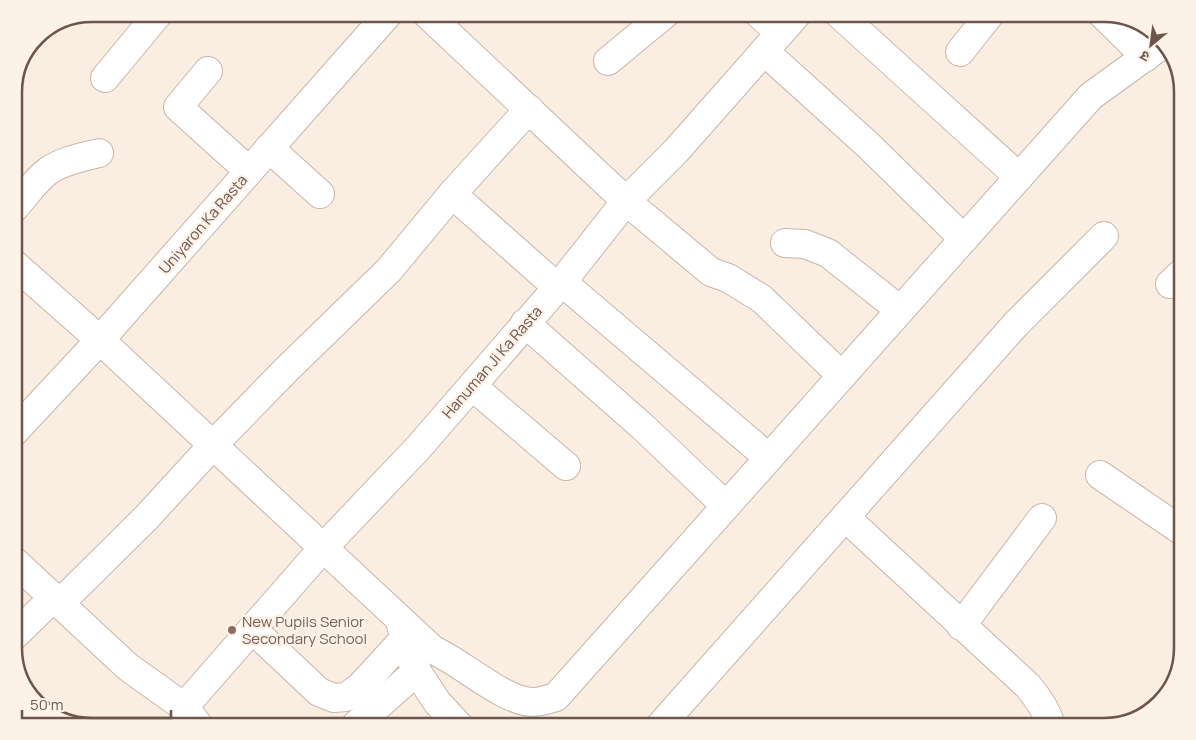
<svg xmlns="http://www.w3.org/2000/svg" width="1196" height="740" font-family="Manrope,'Noto Sans Devanagari',sans-serif">
	<rect width="100%" height="100%" fill="#f9eee1"/>
	<g fill="none" stroke-linecap="round" stroke-linejoin="round">
		<defs>
			<g id="minor">
				<path d="M 427,14 L 626,201 L 711,272 L 728,278 L 762,299 L 842,376"/>
				<path d="M 759,14 L 780,33"/>
				<path d="M 839,14 L 1019,177"/>
				<path d="M 1102,14 L 1146,57"/>
				<path d="M 764,51 L 868,145 L 964,239"/>
				<path d="M 960,52 L 990,14"/>
				<path d="M 608,61 L 665,14"/>
				<path d="M 208,71 L 178,107 L 249,171"/>
				<path d="M 105,78 L 158,14"/>
				<path d="M 269,148 L 320,194"/>
				<path d="M 452,194 L 557,287"/>
				<path d="M 14,208 C 25,196 35,181 48,171 C 62,161 83,157 99,153"/>
				<path d="M 785,243 L 805,244 L 828,253 L 900,310"/>
				<path d="M 14,264 L 100,340 L 433,650 C 463,663 504,702 533,702 C 541,702 549,699 556,697 L 1091,96 L 1163,44"/>
				<path d="M 562,282 L 769,458"/>
				<path d="M 1170,284 L 1182,273"/>
				<path d="M 525,323 L 643,427 L 726,506"/>
				<path d="M 472,386 L 566,466"/>
				<path d="M 14,432 L 100,340 L 388,14"/>
				<path d="M 1100,475 L 1182,531"/>
				<path d="M 845,517 L 1028,686 C 1038,698 1047,711 1051,726"/>
				<path d="M 14,561 L 128,667 L 184,707 L 199,726"/>
				<path d="M 59,604 L 146,518 L 212,446 L 286,370 L 389,270 L 452,194 L 529,109"/>
				<path d="M 401,625 L 414,667 L 437,702 L 459,726"/>
				<path d="M 961,626 L 1042,518"/>
				<path d="M 252,629 L 319,692 L 334,698 L 346,697 L 361,686 L 405,638"/>
				<path d="M 14,636 L 53,598"/>
				<path d="M 184,707 L 323,548 L 418,448 L 562,282 L 626,201 L 676,151 L 797,14"/>
				<path d="M 355,726 L 417,671"/>
				<path d="M 660,726 L 1016,324 L 1104,236"/>
			</g>
		</defs>
		<use href="#minor" stroke="#c8b5aa" stroke-width="30"/>
		<use href="#minor" stroke="#fff" stroke-width="28"/>
	</g>
	<circle fill="#8d6e63" stroke="#fcf2e7" stroke-width="2" cx="232" cy="630" r="5"/>
	<g text-anchor="middle" dominant-baseline="central" stroke-width="4.5" stroke-linejoin="round" paint-order="stroke">
		<g font-size="15" fill="#6d554b" stroke="#fcf2e7">
			<text transform="translate(203 224) rotate(-49)">Uniyaron Ka Rasta</text>
			<text transform="translate(492 362) rotate(-49)">Hanuman Ji Ka Rasta</text>
		</g>
		<g font-size="15" fill="#785e54" stroke="#fcf2e7" text-anchor="start">
			<text x="242" y="621">New Pupils Senior<tspan x="242" dy="17">Secondary School</tspan></text>
		</g>
	</g>
	<path d="M0 0H1196V740H0ZM92 22H1104A70 70 0 0 1 1174 92V648A70 70 0 0 1 1104 718H92A70 70 0 0 1 22 648V92A70 70 0 0 1 92 22Z" fill="#fcf2e7" fill-rule="evenodd"/>
	<path fill="none" stroke="#6d554b" stroke-width="2.5" d="M92 22H1104A70 70 0 0 1 1174 92V648A70 70 0 0 1 1104 718H92A70 70 0 0 1 22 648V92A70 70 0 0 1 92 22Z"/>
	<g transform="translate(1151 45) rotate(209)" stroke="#fcf2e7" stroke-width="4" paint-order="stroke">
	<path d="M0-4L9 19L0 12L-9 19Z" fill="#6d554b"/>
	<text y="-8" font-size="14" font-weight="bold" text-anchor="middle" fill="#6d554b">उ</text>
	</g>
	<path d="M22 710v8h149v-8" fill="none" stroke="#6d554b" stroke-width="2.5"/>
	<text x="30" y="710" font-size="15" fill="#6d554b" stroke="#fcf2e7" stroke-width="4" paint-order="stroke">50 m</text>
</svg>
